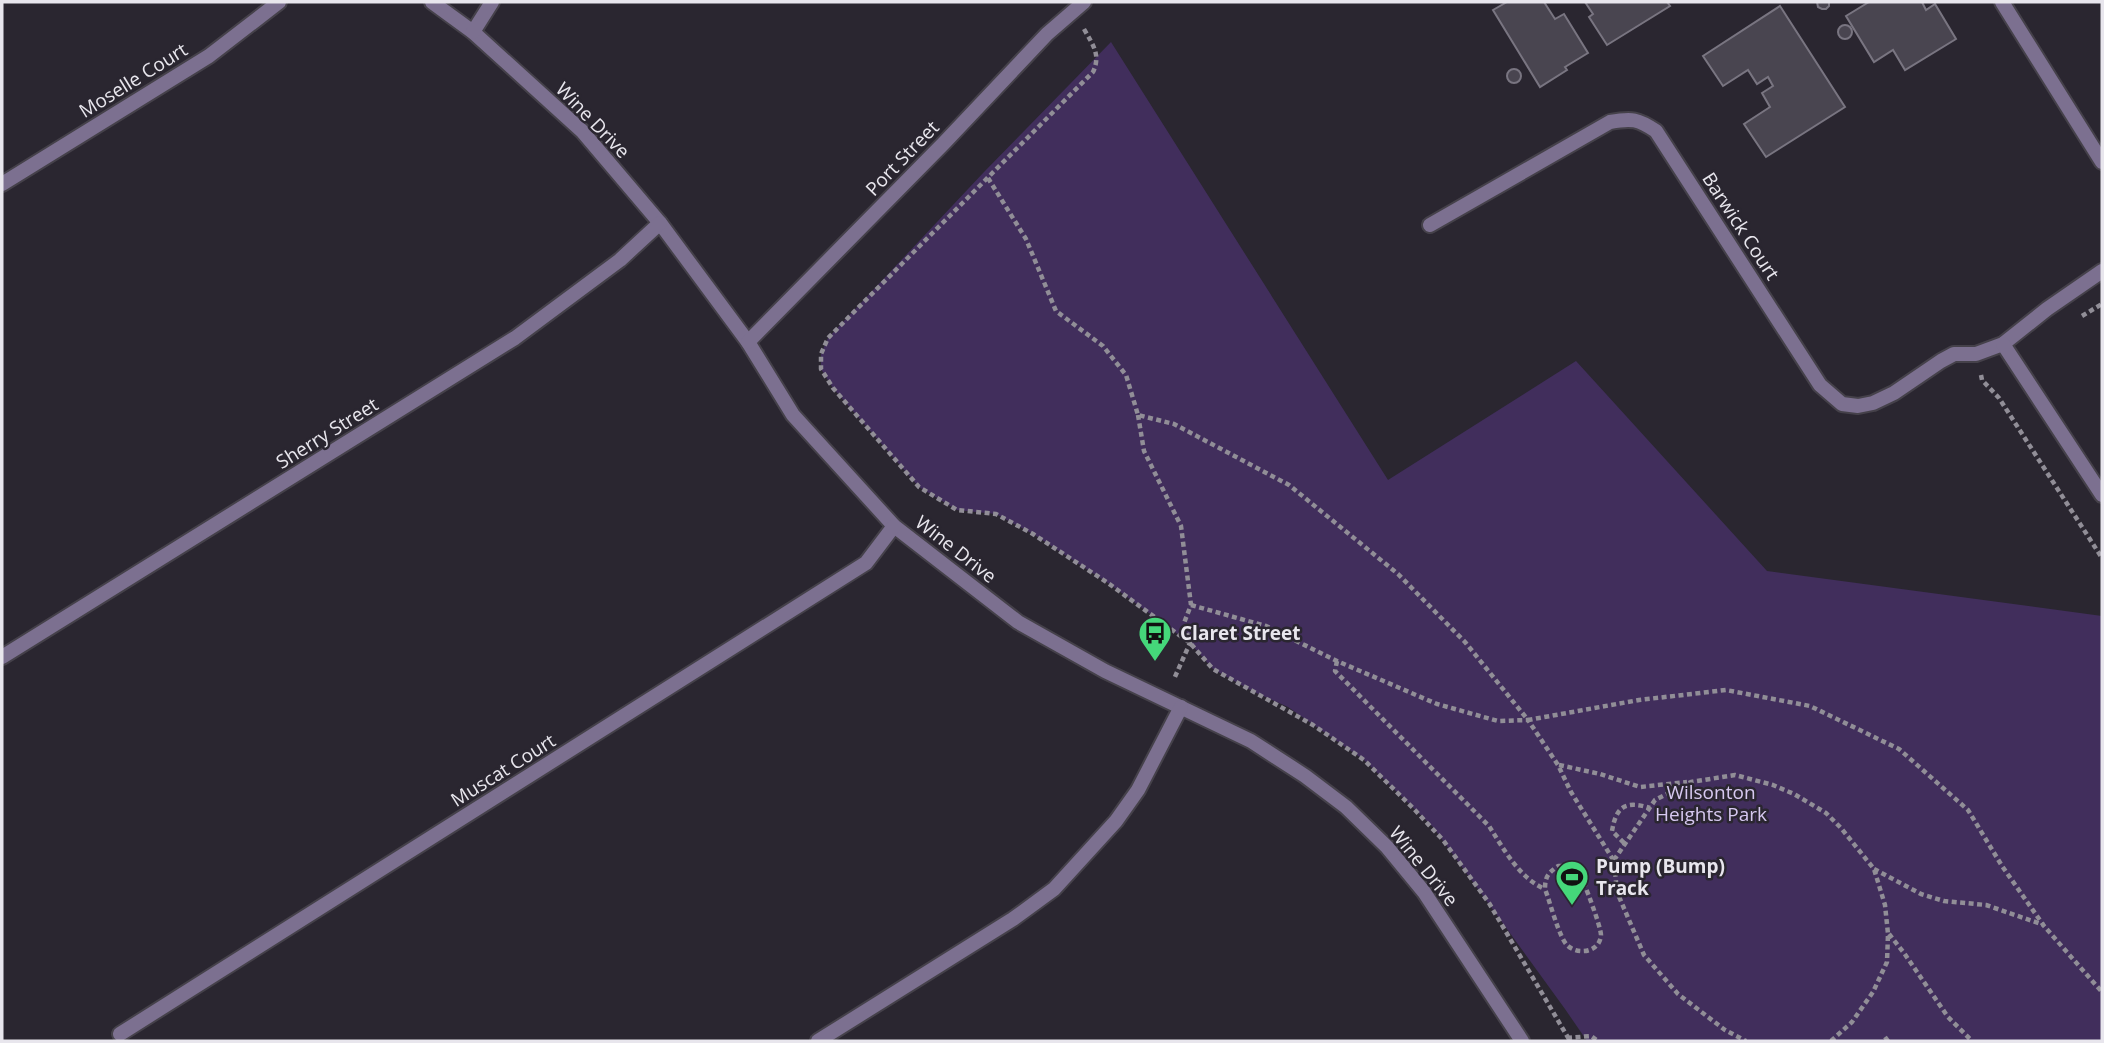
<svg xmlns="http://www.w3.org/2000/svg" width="2104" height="1043" font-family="'Open Sans',sans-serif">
	<rect width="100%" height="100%" fill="#2a2630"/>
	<path fill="#412e5c" d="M 1111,42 L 1388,480 L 1576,361 L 1767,571 L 2102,616 L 2102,1041 L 1587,1041 L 1565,1009 L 1433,827 L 1364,760 L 1288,707 L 1252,691 L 1213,669 L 1190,643 L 1108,583 L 1033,534 L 996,514 L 957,510 L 919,487 L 833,388 L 821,369 L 821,354 L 828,338 L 984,172 Z"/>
	<g fill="#494550" stroke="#797581" stroke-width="2">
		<path d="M 1507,2 L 1544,2 L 1555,19 L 1564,14 L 1588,53 L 1565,67 L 1567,70 L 1540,87 L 1493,10 Z"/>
		<path d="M 1585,2 L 1667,2 L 1670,6 L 1607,45 L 1589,17 L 1593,14 Z"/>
		<path d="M 1817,2 L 1829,2 L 1829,6 L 1826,9 L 1822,9 L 1818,7 Z"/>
		<path d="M 1869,2 L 1922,2 L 1926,10 L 1935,4 L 1956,39 L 1905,70 L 1893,50 L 1874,62 L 1846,16 Z"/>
		<path d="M 1780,6 L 1845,107 L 1766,157 L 1744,124 L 1770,107 L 1762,93 L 1773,86 L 1768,77 L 1757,84 L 1748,70 L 1723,86 L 1703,56 Z"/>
		<circle cx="1845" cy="32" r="7"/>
		<circle cx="1514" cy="76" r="7"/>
	</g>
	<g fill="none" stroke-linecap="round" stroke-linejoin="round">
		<defs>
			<g id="minor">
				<path d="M 432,2 L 473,32 L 582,131 L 660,223 L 748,342 L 793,415 L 894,526 L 1018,622 L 1105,671 L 1251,741 L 1305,776 L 1346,807 L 1387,847 L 1424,892 L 1522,1041"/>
				<path d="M 2002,2 L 2102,162"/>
				<path d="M 473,32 L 492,2"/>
				<path d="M 2,184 L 209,56 L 279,2"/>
				<path d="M 1430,225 L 1610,122 C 1632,118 1638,119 1656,131 L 1820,385 L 1842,404 L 1858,406 L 1873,403 L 1894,393 L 1941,361 L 1954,354 L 1976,354 L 2003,344 L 2047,309 L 2102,271"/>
				<path d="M 748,342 L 944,143 L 1047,34 L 1084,2"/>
				<path d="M 2003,344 L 2102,495"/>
				<path d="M 2,657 L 515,338 L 620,260 L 660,223"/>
				<path d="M 120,1034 L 866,563 L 894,526"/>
				<path d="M 818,1041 L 1013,919 L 1054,889 L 1116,821 L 1138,790 L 1181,707"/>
			</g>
		</defs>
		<use href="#minor" stroke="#45414a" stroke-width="18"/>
		<g stroke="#918e97" stroke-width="4.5" stroke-dasharray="5 3.5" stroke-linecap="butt">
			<path d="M 1084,29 C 1093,45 1101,55 1093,72 L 828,338 L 821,354 L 821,369 L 833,388 L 919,487 L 957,510 L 996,514 L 1033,534 L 1108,583 L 1190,643 L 1213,669 L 1313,725 L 1364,760 L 1413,808 L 1443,840 L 1489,903 L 1570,1041"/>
			<path d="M 988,178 L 1026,239 L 1056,311 L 1103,346 L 1126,375 L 1138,415 L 1174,424 L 1289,485 L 1398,574 L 1465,642 L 1528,720 L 1639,700 L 1726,690 L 1810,706 L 1899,749 L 1968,810 L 2002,866 L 2044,926 L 2102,992"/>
			<path d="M 2082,316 L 2102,304"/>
			<path d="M 1981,375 L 1982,380 L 1999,398 L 2102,558"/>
			<path d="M 1138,415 L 1144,451 L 1181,526 L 1191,605 L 1184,623 L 1190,643 L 1174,679"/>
			<path d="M 1191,605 L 1266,626 L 1337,661 L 1437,704 L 1498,721 L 1528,720 L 1558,765 L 1571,792 L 1614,861 L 1617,892 L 1644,955 L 1678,994 L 1725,1030 L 1746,1041"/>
			<path d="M 1337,661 L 1335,671 L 1489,826 C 1503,848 1520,879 1545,889"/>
			<path d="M 1559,765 L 1600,774 L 1640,787 L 1687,782"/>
			<path d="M 1624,843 L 1612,831 C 1616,807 1625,800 1650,808"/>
			<path d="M 1614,860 L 1655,800 L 1691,782 L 1735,775 L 1773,785 L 1794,794 L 1826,813 L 1841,828 L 1874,869 L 1885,905 L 1888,934 L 1887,962 L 1873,992 L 1852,1022 L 1831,1041"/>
			<path d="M 1558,866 L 1571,866 C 1575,869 1577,870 1579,873 C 1584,881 1601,927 1601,935 C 1600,952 1578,956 1567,945 C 1559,937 1550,902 1545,889 C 1545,877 1548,873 1558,866 Z"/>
			<path d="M 1874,869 L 1921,894 L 1944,901 L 1986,905 L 2044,925"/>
			<path d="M 1889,934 L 1904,953 L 1948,1017 L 1972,1041"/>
			<path d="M 1885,1037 L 1888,1041"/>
			<path d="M 1567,1038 L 1591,1036 L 1598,1041"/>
		</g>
		<use href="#minor" stroke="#7c7090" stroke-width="14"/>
	</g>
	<defs>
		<symbol id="bus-pin" viewBox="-11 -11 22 30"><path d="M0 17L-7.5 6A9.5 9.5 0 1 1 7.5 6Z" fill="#45d77a" stroke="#2a2630"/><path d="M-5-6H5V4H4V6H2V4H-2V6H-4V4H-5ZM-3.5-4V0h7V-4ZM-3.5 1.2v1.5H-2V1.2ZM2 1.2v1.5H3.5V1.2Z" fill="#111"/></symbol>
		<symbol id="stadium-pin" viewBox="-11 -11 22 30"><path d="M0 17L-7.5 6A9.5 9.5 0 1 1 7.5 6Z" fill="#45d77a" stroke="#2a2630"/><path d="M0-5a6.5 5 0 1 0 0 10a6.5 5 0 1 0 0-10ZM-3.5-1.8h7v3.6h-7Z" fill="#111"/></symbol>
	</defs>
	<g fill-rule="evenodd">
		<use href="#bus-pin" x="1136" y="614" width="38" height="52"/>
		<use href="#stadium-pin" x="1553" y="858" width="38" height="52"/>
	</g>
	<g text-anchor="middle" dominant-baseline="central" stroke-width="5" stroke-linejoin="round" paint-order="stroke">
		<g font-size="19" fill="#e8e6ed" stroke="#2a2630">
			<text transform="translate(133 80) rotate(-32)">Moselle Court</text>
			<text transform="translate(593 120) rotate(46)">Wine Drive</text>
			<text transform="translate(902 158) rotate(-46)">Port Street</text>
			<text transform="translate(1741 226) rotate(57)">Barwick Court</text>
			<text transform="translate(327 433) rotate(-32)">Sherry Street</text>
			<text transform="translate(956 549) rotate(38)">Wine Drive</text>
			<text transform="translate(503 770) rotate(-32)">Muscat Court</text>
			<text transform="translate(1424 866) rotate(51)">Wine Drive</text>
		</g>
		<g font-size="19" font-weight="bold" fill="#e8e6ed" stroke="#2a2630" text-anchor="start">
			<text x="1180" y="633">Claret Street</text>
			<text x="1596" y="866">Pump (Bump)<tspan x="1596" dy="22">Track</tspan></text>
		</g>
		<g font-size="19" fill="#d6c8f0" stroke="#2a2630">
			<text x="1711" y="792">Wilsonton<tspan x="1711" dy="22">Heights Park</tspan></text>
		</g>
	</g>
	<rect width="2104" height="1043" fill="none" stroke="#e8e6ed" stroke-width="7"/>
</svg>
